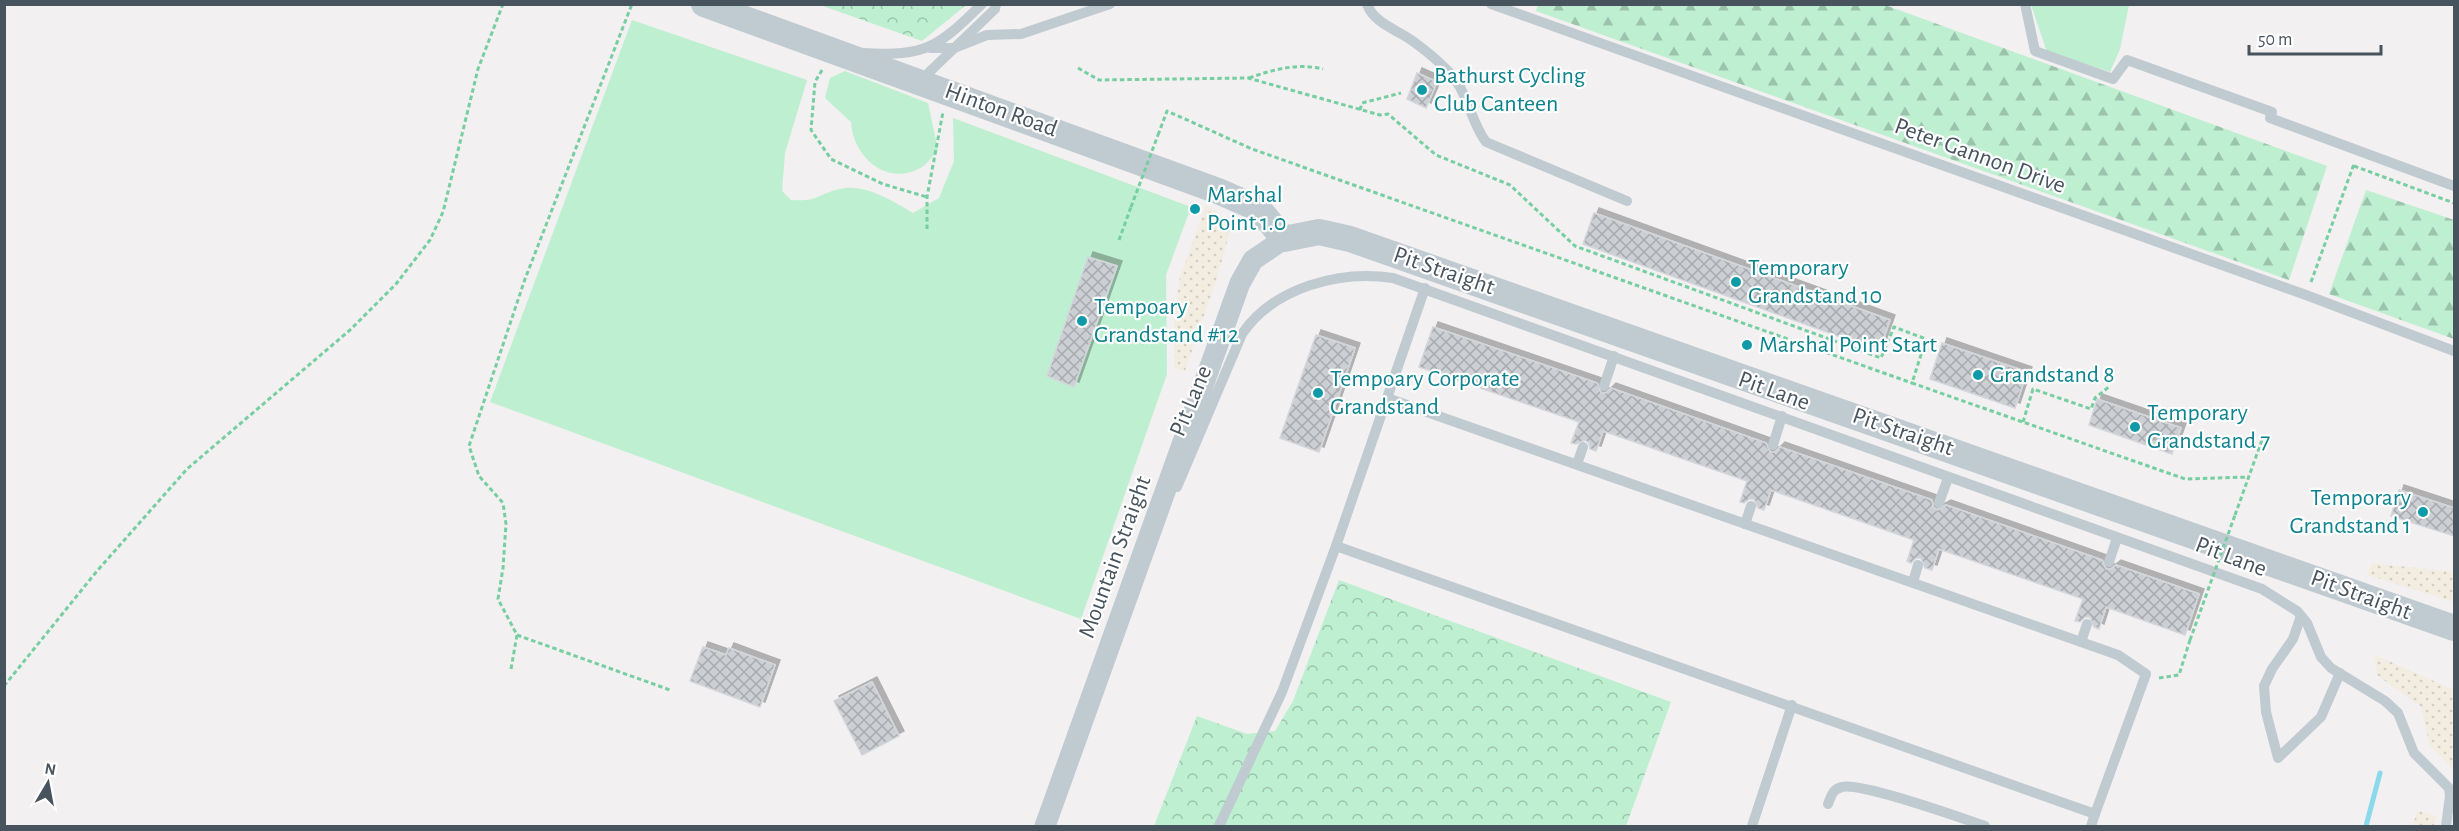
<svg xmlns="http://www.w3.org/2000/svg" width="2459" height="831" font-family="'Alegreya Sans',sans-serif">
	<defs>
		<pattern id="forest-firs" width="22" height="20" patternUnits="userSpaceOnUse" patternTransform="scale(1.5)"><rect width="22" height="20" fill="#beefd1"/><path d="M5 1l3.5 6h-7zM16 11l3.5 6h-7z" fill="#9cc4ad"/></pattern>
		<pattern id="sand-dots" width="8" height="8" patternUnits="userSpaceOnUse" patternTransform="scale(1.5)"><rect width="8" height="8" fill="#f3ede1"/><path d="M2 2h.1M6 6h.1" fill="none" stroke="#d2cdc3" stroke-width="1.8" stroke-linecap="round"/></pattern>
		<pattern id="park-crowns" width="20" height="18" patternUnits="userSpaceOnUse" patternTransform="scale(1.5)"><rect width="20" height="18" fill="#beefd1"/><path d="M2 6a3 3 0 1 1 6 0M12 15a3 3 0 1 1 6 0" fill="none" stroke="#9cc4ad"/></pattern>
		<pattern id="building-cross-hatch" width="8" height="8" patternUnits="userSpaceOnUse" patternTransform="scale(1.5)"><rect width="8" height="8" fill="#cccfd4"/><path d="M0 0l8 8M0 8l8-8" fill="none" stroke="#a7abaf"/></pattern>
		<filter id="shadow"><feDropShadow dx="5" dy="-5" stdDeviation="0" flood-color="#0004"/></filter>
	</defs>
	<rect width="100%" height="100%" fill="#f2f0f0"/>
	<g fill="#beefd1">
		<path d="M 2031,5 L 2129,5 L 2120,49 L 2110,72 L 2047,52 Z"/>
		<path d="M 632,20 L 807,80 L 785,153 L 782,191 L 791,200 C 819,202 817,194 840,189 C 864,183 893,201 913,213 L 939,198 L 954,161 L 953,118 L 1191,207 L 1166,275 L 1167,374 L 1081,619 L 490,402 Z"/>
		<path d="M 845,71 L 928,103 L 938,150 C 933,155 928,163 922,167 C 887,188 853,157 851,122 L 825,98 L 830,78 Z"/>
	</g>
	<g fill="url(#forest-firs)">
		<path d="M 1538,5 L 1885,5 L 2327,166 L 2289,280 L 1536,11 Z"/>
		<path d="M 2366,190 L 2454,220 L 2454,339 L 2329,294 Z"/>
	</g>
	<g fill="url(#sand-dots)">
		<path d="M 1206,205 L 1215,211 L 1231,228 L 1216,281 L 1185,371 L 1174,368 L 1175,305 L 1180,277 Z"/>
		<path d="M 2371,563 L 2454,572 L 2454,602 L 2368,575 Z"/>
		<path d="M 2375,655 L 2454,690 L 2454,770 L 2430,746 L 2421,707 L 2377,675 Z"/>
		<path d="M 2417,811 L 2437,816 L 2434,826 L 2413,826 Z"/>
	</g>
	<g fill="url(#park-crowns)">
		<path d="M 820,5 L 966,5 L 922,41 Z"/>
		<path d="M 1339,580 L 1671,702 L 1626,826 L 1154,826 L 1197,716 L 1247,734 L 1275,731 L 1293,701 Z"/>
	</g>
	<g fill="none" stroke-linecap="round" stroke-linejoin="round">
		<path stroke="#8bdaec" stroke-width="5" d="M 2366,826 L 2380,773"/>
	</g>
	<g fill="url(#building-cross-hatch)" stroke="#d4d6db" stroke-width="1.5" filter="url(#shadow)">
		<path d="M 1417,73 L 1437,82 L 1426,108 L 1407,99 Z"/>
		<path d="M 1594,213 L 1890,320 L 1879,351 L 1583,244 Z"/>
		<path d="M 1088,257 L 1117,266 L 1074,387 L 1047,376 Z"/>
		<path d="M 1433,327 L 1597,383 L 1601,393 L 1606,393 L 1611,388 L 1766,443 L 1770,452 L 1775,452 L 1780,447 L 1932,500 L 1933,507 L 1937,510 L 1946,505 L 2102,560 L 2106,569 L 2111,569 L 2116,565 L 2199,594 L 2185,635 L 2106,607 L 2099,629 L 2094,627 L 2090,617 L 2085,617 L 2080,622 L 2075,621 L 2083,599 L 1939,549 L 1932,570 L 1925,568 L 1921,558 L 1916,558 L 1911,563 L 1907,561 L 1914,540 L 1771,490 L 1764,510 L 1758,508 L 1754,499 L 1749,499 L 1744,503 L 1740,502 L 1747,481 L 1603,431 L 1596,451 L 1590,449 L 1589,443 L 1585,440 L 1576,444 L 1571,443 L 1579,422 L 1419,367 Z"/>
		<path d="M 1316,335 L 1355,348 L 1319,452 L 1280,438 Z"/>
		<path d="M 1942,343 L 2027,372 L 2015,408 L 1930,379 Z"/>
		<path d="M 2097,399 L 2181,428 L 2172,454 L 2089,425 Z"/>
		<path d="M 2399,490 L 2454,508 L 2454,536 L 2391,516 Z"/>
		<path d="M 703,647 L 726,655 L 729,648 L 775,665 L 760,707 L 690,681 Z"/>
		<path d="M 872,682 L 899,736 L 862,755 L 834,701 Z"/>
	</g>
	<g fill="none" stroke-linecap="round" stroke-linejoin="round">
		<g stroke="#76cea1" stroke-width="3" stroke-dasharray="4.5 3" stroke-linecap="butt">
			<path d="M 1078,68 L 1099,80 L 1248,78 L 1380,115 L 1388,114 L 1436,155 L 1510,185 L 1575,246 L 1881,358 L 1894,327 L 1926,339 L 1912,383 L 2185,479 L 2249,477"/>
			<path d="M 822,70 L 815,82 L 811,130 L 831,159 L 883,184 L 927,197"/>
			<path d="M 1249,78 C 1275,69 1297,63 1323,69"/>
			<path d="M 1360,110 L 1362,103 L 1401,93"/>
			<path d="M 1158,135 L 1167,111 L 1252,149 L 1912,383"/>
			<path d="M 2354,166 L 2454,203"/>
			<path d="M 927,229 L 927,197 L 943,112"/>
			<path d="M 1119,240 L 1131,207"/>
			<path d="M 2311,282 L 2354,164"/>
			<path d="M 2023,422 L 2033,389 L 2091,409 L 2095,398 L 2110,386"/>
			<path d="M 2235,515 L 2262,440"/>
			<path d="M 517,635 L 670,690"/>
			<path d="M 511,669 L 517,635 L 498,599 L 503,568 L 506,524 L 503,503 L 479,476 L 469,446 L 525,279 L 632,4"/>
			<path d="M 2159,678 L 2179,675 L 2190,640"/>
			<path d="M 4,686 L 97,571 L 187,469 L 350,330 L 396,284 L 430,240 L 443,212 L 478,69 L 503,4"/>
		</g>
		<g stroke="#c0cad1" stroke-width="10">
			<path d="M 1367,4 C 1374,24 1399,30 1414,42 C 1425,50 1436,59 1446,69 C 1468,89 1469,119 1486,142 L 1627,201"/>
			<path d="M 1491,4 L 2306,295 L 2454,351"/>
			<path d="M 2025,4 L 2035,51 L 2113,79 L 2127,60 L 2272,112 L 2270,118 L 2454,186"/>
			<path d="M 930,48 L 954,48 L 987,35 L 1021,34 L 1110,4"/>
			<path d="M 863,53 C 926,57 938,47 982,4"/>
			<path d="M 920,81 L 995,9 L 996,4"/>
			<path d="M 1604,386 L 1614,356"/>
			<path d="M 1387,398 L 2118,655 L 2146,674 L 2095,814 L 1336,546 Z"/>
			<path d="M 1387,398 L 1425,288"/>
			<path d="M 1773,445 L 1782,416"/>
			<path d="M 1577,464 L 1583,447"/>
			<path d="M 1177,487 L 1242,334 C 1274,287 1340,270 1393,278 L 2262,589 L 2297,611 L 2307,623 L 2321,657 L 2331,668 L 2385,701 L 2398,713 L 2414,753 L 2449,788 L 2450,796 L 2446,826"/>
			<path d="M 1939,503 L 1948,478"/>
			<path d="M 1745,524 L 1751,506"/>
			<path d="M 2109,562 L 2117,538"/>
			<path d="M 1913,582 L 1918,565"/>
			<path d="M 2301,616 L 2293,639 L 2272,669 L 2264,686 L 2266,712 L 2278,758 L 2321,717 L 2340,673"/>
			<path d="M 2081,642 L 2087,624"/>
			<path d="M 1828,804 C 1831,796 1833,789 1842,787 C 1861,782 1961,818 1985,826"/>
			<path d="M 1219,826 L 1282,692 L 1336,546"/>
			<path d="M 1752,826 L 1792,705"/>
			<path d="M 2091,826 L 2095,814"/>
		</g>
		<path stroke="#c0cad1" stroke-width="21" d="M 1045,826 L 1240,283 L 1253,260 L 1284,239"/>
		<path stroke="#c0cad1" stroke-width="26" d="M 704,4 L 1218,191 L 1259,209 L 1284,239 L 1319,232 L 1350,239 L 2454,628"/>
		<g stroke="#76cea1" stroke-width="3" stroke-dasharray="4.5 3" stroke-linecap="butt">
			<path d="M 1131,207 L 1158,135"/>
			<path d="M 2190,640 L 2235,515"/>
		</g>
	</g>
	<g fill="#0f9aa8" stroke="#fff" stroke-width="2">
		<circle cx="1422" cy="90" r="6"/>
		<circle cx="1195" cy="209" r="6"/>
		<circle cx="1736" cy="282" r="6"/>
		<circle cx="1082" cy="321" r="6"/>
		<circle cx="1747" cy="345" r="6"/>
		<circle cx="1978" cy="375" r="6"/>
		<circle cx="1318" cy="393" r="6"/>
		<circle cx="2135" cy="427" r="6"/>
		<circle cx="2423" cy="512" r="6"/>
	</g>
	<g text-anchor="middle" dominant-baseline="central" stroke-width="4.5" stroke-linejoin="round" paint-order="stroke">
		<g font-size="24" fill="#0d838f" stroke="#fff" text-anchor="start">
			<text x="1434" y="76">Bathurst Cycling<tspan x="1434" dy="28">Club Canteen</tspan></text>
			<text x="1207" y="195">Marshal<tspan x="1207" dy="28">Point 1.0</tspan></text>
			<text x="1748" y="268">Temporary<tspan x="1748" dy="28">Grandstand 10</tspan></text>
			<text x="1094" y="307">Tempoary<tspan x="1094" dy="28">Grandstand #12</tspan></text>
			<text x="1759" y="345">Marshal Point Start</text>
			<text x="1990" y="375">Grandstand 8</text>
			<text x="1330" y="379">Tempoary Corporate<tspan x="1330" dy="28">Grandstand</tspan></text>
			<text x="2147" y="413">Temporary<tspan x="2147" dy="28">Grandstand 7</tspan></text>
			<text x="2411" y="498" text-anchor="end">Temporary<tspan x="2411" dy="28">Grandstand 1</tspan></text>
		</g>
		<g font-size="24" fill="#47535d" stroke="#fff">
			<text transform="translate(1001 110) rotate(20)">Hinton Road</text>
			<text transform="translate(1980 156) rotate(20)">Peter Gannon Drive</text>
			<text transform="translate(1444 271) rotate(19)">Pit Straight</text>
			<text transform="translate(1774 391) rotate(20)">Pit Lane</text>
			<text transform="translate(1191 401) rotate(-67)">Pit Lane</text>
			<text transform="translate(1903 432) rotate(19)">Pit Straight</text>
			<text transform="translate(1115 557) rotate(-70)">Mountain Straight</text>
			<text transform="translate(2231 557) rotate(21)">Pit Lane</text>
			<text transform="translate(2361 595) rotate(20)">Pit Straight</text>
		</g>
	</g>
	<rect width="2459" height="831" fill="none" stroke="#47535d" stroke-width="12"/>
	<g transform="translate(48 783) rotate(10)" stroke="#ffffff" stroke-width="4.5" paint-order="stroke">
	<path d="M0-4.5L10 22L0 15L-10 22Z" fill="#47535d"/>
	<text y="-9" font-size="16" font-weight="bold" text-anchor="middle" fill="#47535d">N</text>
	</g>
	<path d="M2249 45v9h132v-9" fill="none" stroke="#47535d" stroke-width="3"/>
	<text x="2258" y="45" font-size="18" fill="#47535d" stroke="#ffffff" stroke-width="4.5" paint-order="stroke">50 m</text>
</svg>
